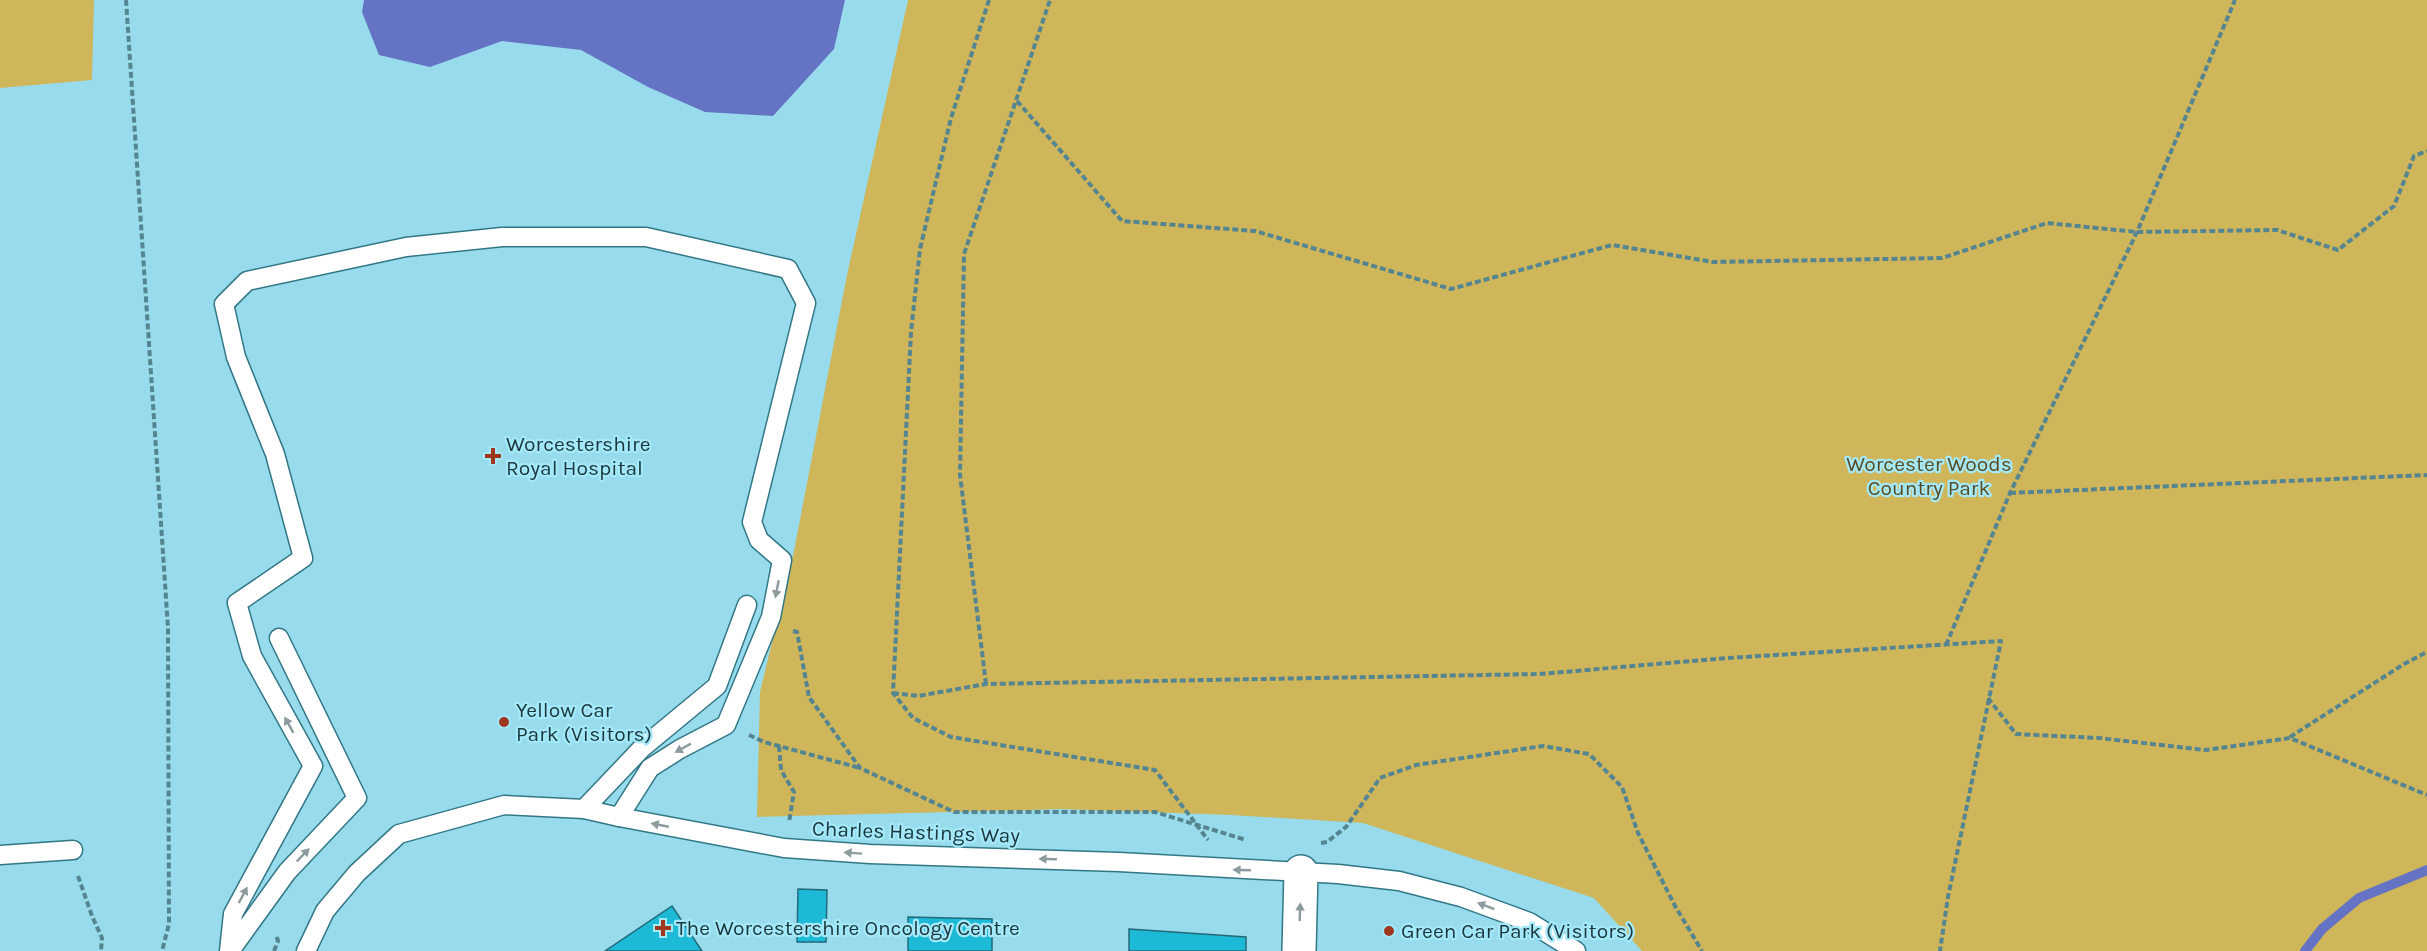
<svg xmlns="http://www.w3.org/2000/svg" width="2427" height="951" font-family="Karla,sans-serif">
	<rect width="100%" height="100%" fill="#97dbec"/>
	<g fill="#cfb65a">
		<path d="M 0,0 L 94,0 L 92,80 L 0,88 Z"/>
		<path d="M 908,0 L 2427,0 L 2427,951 L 1642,951 L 1594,898 L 1363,823 L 1231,815 L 1061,809 L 757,817 L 760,692 L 794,551 L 847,275 Z"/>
	</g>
	<path fill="#6473c3" d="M 364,0 L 845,0 L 834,49 L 773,116 L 705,112 L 648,87 L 581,50 L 502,41 L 430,67 L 379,55 L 362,12 Z"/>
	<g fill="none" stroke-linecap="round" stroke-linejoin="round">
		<path stroke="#6473c3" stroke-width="10" d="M 2305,951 L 2322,929 L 2359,898 L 2427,870"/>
	</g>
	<g fill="#1cbad6" stroke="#236a79" stroke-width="1.5">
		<path d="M 798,889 L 827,890 L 826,942 L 797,942 Z"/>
		<path d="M 672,906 L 702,951 L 605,951 Z"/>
		<path d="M 908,917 L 992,919 L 992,951 L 908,951 Z"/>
		<path d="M 1129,929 L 1246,937 L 1246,951 L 1129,951 Z"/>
	</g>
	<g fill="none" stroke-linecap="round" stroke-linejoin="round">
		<defs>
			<g id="lane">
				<path d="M 584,809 L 642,748 L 717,686 L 747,605"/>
				<path d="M 0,855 L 73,850"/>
				<path d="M 229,951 L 233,914 L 313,766 L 252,656 L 237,603 L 303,558 L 275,454 L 236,357 L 224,304 L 247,281 L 406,247 L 502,237 L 646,237 L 788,269 L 806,303 L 752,522 L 759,540 L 782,560 L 771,617 L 726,725 L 680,749 L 650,768 L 619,817"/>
				<path d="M 230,951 L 287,872 L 357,798 L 279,638"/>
				<path d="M 306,951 L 325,911 L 357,873 L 399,834 L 504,805 L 584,809 L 619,817 L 784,848 L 870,854 L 1119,862 L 1338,874 L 1399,881 L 1461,897 L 1529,922 L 1576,951"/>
			</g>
			<path id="street" d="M 1299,951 L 1301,872"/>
		</defs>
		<use href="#lane" stroke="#327786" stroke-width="21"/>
		<use href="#street" stroke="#327786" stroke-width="36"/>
		<g stroke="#558590" stroke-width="4" stroke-dasharray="6 3" stroke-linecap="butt">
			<path d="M 126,0 L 168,628 L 169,924 L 162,951"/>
			<path d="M 989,0 L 951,118 L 920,249 L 911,332 L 893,693 L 913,718 L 951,737 L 1155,770 L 1208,840"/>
			<path d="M 1017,101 L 1122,221 L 1255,231 L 1451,289 L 1612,245 L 1713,262 L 1942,258 L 2047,223 L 2137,232 L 2277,230 L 2338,250 L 2394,206 L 2414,156 L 2427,151"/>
			<path d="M 2010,493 L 2427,475"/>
			<path d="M 793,631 L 797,632 L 809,697 L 860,768 L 954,812 L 1155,812 L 1246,840"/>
			<path d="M 1946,645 L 2010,493 L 2137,232 L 2235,0"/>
			<path d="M 986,684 L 960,475 L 964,254 L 1050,0"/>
			<path d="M 893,693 L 918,696 L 986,684 L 1539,674 L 1728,658 L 2001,641 L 1948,897 L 1940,951"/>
			<path d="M 1988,698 L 2016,734 L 2099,738 L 2206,750 L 2290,738 L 2427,795"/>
			<path d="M 749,735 L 764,742 L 860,768"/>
			<path d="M 2290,737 L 2404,664 L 2427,652"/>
			<path d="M 779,746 L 781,770 L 794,792 L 789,822"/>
			<path d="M 1321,843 L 1327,842 L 1346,827 L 1380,778 L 1416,765 L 1543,746 L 1589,754 L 1622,787 L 1638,833 L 1675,906 L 1702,951"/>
			<path d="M 78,876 L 92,916 L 102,938 L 101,951"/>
			<path d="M 274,951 L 278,941 L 276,935"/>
		</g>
		<use href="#lane" stroke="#fff" stroke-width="18"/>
		<use href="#street" stroke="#fff" stroke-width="33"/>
	</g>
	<defs><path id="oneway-solid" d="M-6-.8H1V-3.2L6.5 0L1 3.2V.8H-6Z" transform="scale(1.5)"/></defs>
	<g fill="#8c9b9e">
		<use href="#oneway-solid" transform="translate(777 589) rotate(101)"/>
		<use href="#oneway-solid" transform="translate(289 725) rotate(-119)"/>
		<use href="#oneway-solid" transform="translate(683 748) rotate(151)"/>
		<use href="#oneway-solid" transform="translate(660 825) rotate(-169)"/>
		<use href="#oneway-solid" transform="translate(853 853) rotate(-176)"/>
		<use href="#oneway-solid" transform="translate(303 855) rotate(-46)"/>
		<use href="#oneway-solid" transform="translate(1048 859) rotate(-178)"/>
		<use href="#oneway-solid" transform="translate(1242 870) rotate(-178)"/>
		<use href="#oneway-solid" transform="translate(243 895) rotate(-62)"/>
		<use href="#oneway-solid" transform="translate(1486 906) rotate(-159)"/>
		<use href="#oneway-solid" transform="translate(1300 912) rotate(-88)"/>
	</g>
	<g fill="#9f361e" stroke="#a4e9f9" stroke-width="2">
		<path d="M490 447h6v6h6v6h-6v6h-6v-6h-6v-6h6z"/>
		<circle cx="504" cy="722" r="6"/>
		<path d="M660 919h6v6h6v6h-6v6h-6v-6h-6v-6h6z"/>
		<circle cx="1389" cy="931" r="6"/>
	</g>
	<g text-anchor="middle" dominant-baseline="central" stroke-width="4.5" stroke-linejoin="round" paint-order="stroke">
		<g font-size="21" fill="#1a373d" stroke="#a4e9f9" text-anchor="start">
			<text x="506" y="444">Worcestershire<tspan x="506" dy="24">Royal Hospital</tspan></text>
			<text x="516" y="710">Yellow Car<tspan x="516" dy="24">Park (Visitors)</tspan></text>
			<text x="676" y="928">The Worcestershire Oncology Centre</text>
			<text x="1401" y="931">Green Car Park (Visitors)</text>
		</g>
		<g font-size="21" fill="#584c23" stroke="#a4e9f9">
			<text x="1929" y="464">Worcester Woods<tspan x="1929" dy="24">Country Park</tspan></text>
		</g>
		<g font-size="21" fill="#1a373d" stroke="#a4e9f9">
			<text transform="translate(916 832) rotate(2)">Charles Hastings Way</text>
		</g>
	</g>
</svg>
